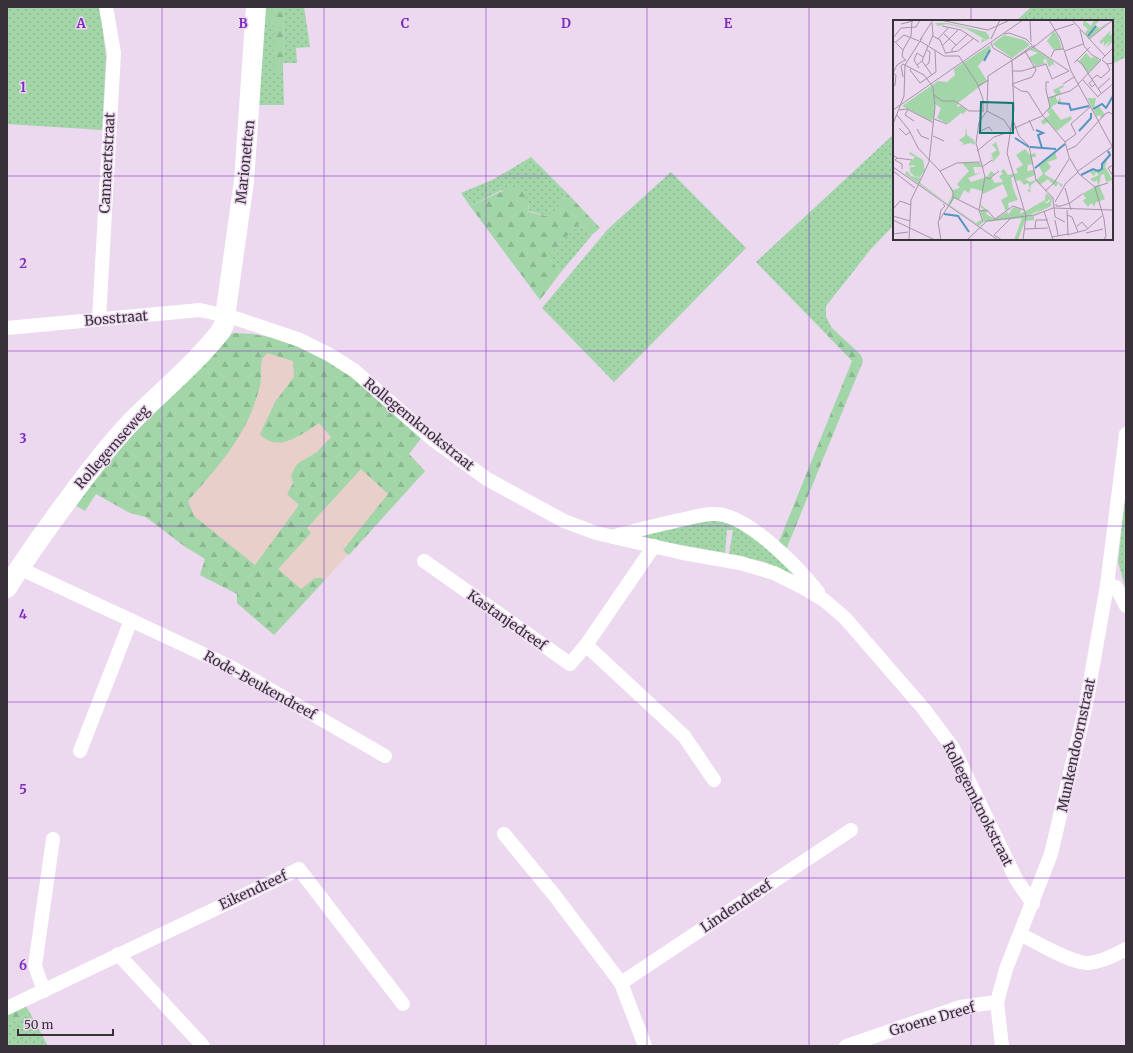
<svg xmlns="http://www.w3.org/2000/svg" width="1133" height="1053" font-family="Merriweather,serif">
	<defs>
		<pattern id="grass-dots" width="8" height="8" patternUnits="userSpaceOnUse"><rect width="8" height="8" fill="#a2d6a8"/><path d="M2 2h.1M6 6h.1" fill="none" stroke="#8cb891" stroke-width="1.8" stroke-linecap="round"/></pattern>
		<pattern id="forest-firs" width="22" height="20" patternUnits="userSpaceOnUse"><rect width="22" height="20" fill="#a2d6a8"/><path d="M5 1l3.5 6h-7zM16 11l3.5 6h-7z" fill="#8cb891"/></pattern>
	</defs>
	<rect width="100%" height="100%" fill="#ecd8ef"/>
	<path fill="#e9cfca" d="M 233,333 L 253,334 L 422,437 L 409,454 L 425,471 L 274,635 L 237,603 L 237,594 L 200,575 L 205,559 L 184,546 L 146,517 L 130,513 L 203,366 Z"/>
	<g fill="url(#grass-dots)">
		<path d="M 7,7 L 100,7 L 106,57 L 102,130 L 7,124 Z"/>
		<path d="M 284,7 L 304,7 L 310,47 L 296,48 L 297,63 L 283,63 Z"/>
		<path d="M 1031,7 L 1126,7 L 1126,57 L 1112,64 L 1112,21 L 1016,21 Z"/>
		<path d="M 264,22 L 274,23 L 274,71 L 283,71 L 284,105 L 257,105 Z"/>
		<path d="M 894,134 L 894,225 L 871,249 L 826,306 L 826,316 L 831,327 L 826,334 L 756,262 Z"/>
		<path d="M 531,157 L 568,194 L 554,212 L 547,216 L 529,211 L 528,204 L 502,190 L 470,206 L 461,193 L 494,179 Z"/>
		<path d="M 671,172 L 746,248 L 614,382 L 542,308 L 608,229 Z"/>
		<path d="M 579,224 L 592,235 L 561,272 L 547,257 Z"/>
		<path d="M 1126,486 L 1126,589 L 1118,562 Z"/>
		<path d="M 705,518 L 741,526 L 801,579 L 765,562 L 729,554 L 733,530 L 727,530 L 725,553 L 638,537 Z"/>
		<path d="M 30,1013 L 48,1046 L 7,1046 L 7,1025 Z"/>
	</g>
	<g fill="url(#forest-firs)" fill-rule="evenodd">
		<path d="M 264,7 L 284,7 L 283,71 L 274,71 L 274,23 L 264,22 Z"/>
		<path d="M 511,187 C 526,190 527,198 529,212 L 546,216 L 554,212 L 568,194 L 600,228 L 592,235 L 579,224 L 547,257 L 561,272 L 540,300 L 470,206 Z"/>
		<path d="M 831,327 L 861,355 L 863,361 L 786,550 L 778,544 L 852,361 L 826,334 Z"/>
		<path d="M 233,333 L 253,334 L 297,342 L 332,360 L 422,437 L 409,454 L 425,471 L 349,555 L 343,550 L 388,494 L 361,469 L 307,528 L 311,533 L 278,569 L 301,589 L 315,578 L 323,578 L 324,581 L 274,635 L 237,603 L 237,594 L 200,575 L 205,559 L 184,546 L 146,517 L 130,513 L 96,494 L 85,511 L 73,504 L 120,443 L 203,366 L 228,337 ZM 267,353 L 293,361 L 294,377 L 275,402 L 260,434 C 277,454 303,434 319,423 L 331,437 L 317,452 L 297,464 L 291,475 L 293,483 L 287,494 L 299,505 L 255,565 L 194,516 L 188,501 C 221,463 247,436 260,386 C 262,378 260,368 262,359 Z"/>
		<path d="M 26,1006 L 30,1013 L 7,1025 L 7,1015 Z"/>
	</g>
	<g fill="none" stroke-linecap="round" stroke-linejoin="round">
		<g stroke="#fff" stroke-width="14">
			<path d="M 99,319 L 114,53 L 106,7"/>
			<path d="M 7,328 L 200,310 L 235,318 L 300,340 L 330,355 L 355,371 L 431,438 L 487,479 L 564,521 L 596,533 L 683,553 L 740,563 L 774,573 L 802,587 L 824,600 L 845,618 L 923,708 L 953,748 L 1016,879 L 1033,904"/>
			<path d="M 613,537 C 635,530 658,525 680,520 C 692,518 704,513 716,514 C 748,515 799,568 818,592"/>
			<path d="M 424,561 L 570,664 L 586,645 L 654,546"/>
			<path d="M 19,568 L 229,666 L 385,756"/>
			<path d="M 1107,585 L 1116,587 L 1126,606"/>
			<path d="M 586,645 L 684,736 L 714,780"/>
			<path d="M 80,751 L 131,620"/>
			<path d="M 504,834 L 555,896 L 621,983 L 645,1046"/>
			<path d="M 1020,934 C 1036,942 1072,964 1089,963 C 1102,962 1115,955 1126,949"/>
			<path d="M 118,954 L 203,1046"/>
			<path d="M 621,983 L 851,830"/>
			<path d="M 44,991 L 35,966 L 53,839"/>
			<path d="M 7,1008 L 299,869 L 403,1004"/>
			<path d="M 846,1046 L 960,1007 L 997,1002"/>
			<path d="M 1002,1046 L 997,1002 L 1006,969 L 1051,854 L 1086,705 L 1107,585 L 1126,434"/>
		</g>
		<path stroke="#fff" stroke-width="20" d="M 7,588 C 23,561 41,537 59,512 C 82,481 106,448 133,420 C 163,390 195,364 221,331 L 224,324 L 244,181 L 256,7"/>
	</g>
	<path fill="none" stroke="#7b2cbf" stroke-width="1" stroke-opacity="0.55" d="M 162,7 L 162,1046M 324,7 L 324,1046M 486,7 L 486,1046M 647,7 L 647,1046M 809,7 L 809,1046M 971,7 L 971,21M 7,176 L 894,176M 1112,176 L 1126,176M 971,239 L 971,1046M 7,351 L 1126,351M 7,526 L 1126,526M 7,702 L 1126,702M 7,878 L 1126,878"/>
	<g text-anchor="middle" dominant-baseline="central" stroke-width="3" stroke-linejoin="round" paint-order="stroke">
		<g font-size="14" fill="#39313a" stroke="#ecd8ef">
			<text transform="translate(245 162) rotate(-84)">Marionetten</text>
			<text transform="translate(107 163) rotate(-87)">Cannaertstraat</text>
			<text transform="translate(116 318) rotate(-5)">Bosstraat</text>
			<text transform="translate(419 424) rotate(39)">Rollegemknokstraat</text>
			<text transform="translate(112 447) rotate(-49)">Rollegemseweg</text>
			<text transform="translate(507 620) rotate(35)">Kastanjedreef</text>
			<text transform="translate(260 685) rotate(29)">Rode-Beukendreef</text>
			<text transform="translate(1076 745) rotate(-78)">Munkendoornstraat</text>
			<text transform="translate(978 804) rotate(63)">Rollegemknokstraat</text>
			<text transform="translate(253 890) rotate(-25)">Eikendreef</text>
			<text transform="translate(736 906) rotate(-34)">Lindendreef</text>
			<text transform="translate(932 1019) rotate(-16)">Groene Dreef</text>
		</g>
	</g>
	<g transform="translate(893 20)">
		<rect width="220" height="220" fill="#ecd8ef"/>
		<path d="M 191,0 L 198,6 L 201,0 L 207,0 L 202,5 L 206,8 L 216,2 L 196,19 L 192,13 L 195,9 L 190,5 ZM 218,10 L 216,16 L 219,14 L 220,21 L 213,28 L 217,21 L 211,26 L 211,21 L 209,24 L 206,22 ZM 139,27 L 160,41 L 162,47 L 160,44 L 156,47 L 153,39 L 151,39 L 150,42 L 153,43 L 136,48 L 142,45 L 136,38 L 132,39 L 145,33 L 137,30 ZM 170,65 L 171,67 L 166,69 L 169,74 L 163,75 L 163,79 L 165,81 L 167,77 L 168,83 L 172,85 L 165,83 L 158,87 L 168,100 L 178,96 L 179,99 L 164,111 L 155,102 L 150,105 L 148,101 L 157,95 L 154,91 L 157,87 L 155,78 L 163,75 L 160,70 ZM 194,78 L 203,78 L 201,88 L 206,86 L 212,95 L 209,98 L 206,95 L 204,97 ZM 73,107 L 74,115 L 81,120 L 82,125 L 78,123 L 65,126 L 71,124 L 66,120 L 72,116 ZM 103,122 L 107,134 L 99,143 L 100,138 L 95,137 L 100,137 L 98,134 L 104,130 L 99,125 ZM 132,129 L 137,135 L 142,133 L 143,137 L 138,137 L 140,144 L 135,145 L 134,151 L 141,150 L 162,131 L 164,139 L 154,142 L 158,147 L 151,154 L 170,165 L 168,167 L 165,163 L 163,167 L 155,159 L 147,165 L 143,161 L 138,165 L 137,173 L 134,170 L 137,169 L 135,163 L 131,165 L 127,160 L 123,161 L 121,156 L 118,158 L 120,168 L 125,180 L 115,183 L 116,189 L 113,191 L 108,180 L 115,176 L 110,164 L 90,174 L 89,171 L 78,168 L 76,173 L 71,170 L 66,180 L 61,178 L 57,185 L 83,203 L 88,200 L 90,202 L 86,206 L 12,154 L 14,151 L 18,156 L 28,158 L 26,162 L 55,184 L 60,174 L 54,161 L 60,170 L 67,168 L 64,164 L 76,151 L 69,143 L 87,143 L 89,147 L 80,147 L 82,154 L 90,152 L 75,158 L 78,162 L 94,157 L 98,151 L 102,154 L 98,157 L 102,163 L 110,162 L 106,156 L 110,154 L 108,151 L 111,149 L 115,155 L 125,153 L 123,149 L 130,145 L 123,135 ZM 146,146 L 150,154 L 143,160 L 137,162 L 132,159 L 142,155 L 141,148 ZM 17,132 L 30,140 L 32,150 L 27,157 L 21,156 L 17,152 L 17,147 L 21,147 L 22,145 L 16,146 L 16,143 L 22,137 L 16,134 ZM 215,137 L 212,147 L 220,160 L 213,162 L 211,154 L 208,155 L 206,165 L 212,179 L 202,183 L 202,187 L 198,183 L 195,187 L 190,181 L 193,178 L 189,174 L 205,165 L 204,160 L 201,162 L 197,159 L 206,155 L 203,152 L 201,156 L 196,151 L 208,150 L 208,144 ZM 151,181 L 154,184 L 151,187 L 135,196 L 136,199 L 136,196 L 141,196 L 141,200 L 132,201 L 125,220 L 121,220 L 129,198 L 91,202 L 87,191 L 91,189 L 88,188 L 87,184 L 95,191 L 93,194 L 102,199 L 114,192 L 116,194 L 120,187 L 120,189 L 121,187 L 128,190 L 127,194 Z" fill="#a2d6a8" fill-rule="evenodd"/>
		<path d="M 42,3 L 54,3 L 93,12 L 97,18 L 88,23 L 89,19 L 93,20 L 74,9 L 54,4 L 45,6 ZM 153,173 L 159,178 L 158,186 L 140,195 L 157,181 L 156,179 L 154,182 L 151,181 L 148,185 L 138,188 L 152,180 Z" fill="#a2d6a8"/>
		<path d="M 161,11 L 165,16 L 169,29 L 160,29 L 154,21 ZM 111,15 L 131,20 L 137,25 L 119,38 L 99,24 ZM 97,25 L 98,31 L 85,46 L 94,61 L 65,83 L 64,87 L 68,86 L 74,90 L 70,94 L 68,93 L 55,104 L 44,98 L 48,88 L 42,84 L 41,98 L 38,101 L 9,86 L 45,61 L 54,62 L 62,55 L 61,49 ZM 193,33 L 198,38 L 202,37 L 207,41 L 195,53 L 186,41 Z" fill="#a2d6a8"/>
		<path fill="none" stroke="#5596c1" stroke-width="2" d="M 195,16 L 203,6M 91,41 L 97,30M 165,83 L 176,84 L 178,90 L 196,86M 200,89 L 209,84 L 213,88 L 220,76M 143,110 L 150,113 L 145,115 L 149,128M 186,111 L 198,98 L 198,93M 122,118 L 136,127M 137,127 L 163,129M 142,148 L 172,124M 188,155 L 200,149 L 205,151 L 209,149 L 209,144 L 217,135 L 215,131M 51,194 L 65,196 L 76,212"/>
		<path fill="none" stroke="#a495a7" stroke-width="1" d="M 47,0 L 95,10 L 117,0M 137,0 L 138,22M 156,0 L 167,18 L 178,51 L 220,128M 179,0 L 212,36M 8,4 L 20,1M 49,6 L 68,10 L 86,22M 162,10 L 181,4M 187,10 L 191,26 L 199,35 L 208,40M 51,14 L 63,25M 111,14 L 116,13 L 133,19 L 139,25M 40,16 L 47,20 L 53,34M 0,18 L 8,8 L 23,7 L 27,0M 45,19 L 56,7M 98,19 L 107,0M 196,19 L 220,0M 0,20 L 10,30M 27,20 L 40,0M 27,21 L 51,36 L 66,36 L 84,63 L 90,79 L 90,91M 3,22 L 11,15 L 26,21M 98,23 L 100,28 L 119,39M 36,25 L 40,15 L 39,3M 50,25 L 65,10M 139,26 L 118,41 L 142,26 L 139,26M 142,26 L 162,10M 140,27 L 176,51M 172,31 L 190,24M 59,32 L 59,29 L 75,14M 53,33 L 65,31 L 81,18M 158,37 L 161,30 L 170,29M 209,39 L 220,28M 184,40 L 189,44 L 208,73M 209,40 L 214,44 L 220,43M 13,41 L 9,36 L 10,30 L 18,16 L 19,0M 29,41 L 39,55M 119,41 L 121,90 L 114,133 L 133,196 L 130,220M 181,43 L 197,27M 24,45 L 29,41 L 35,26M 32,46 L 36,43 L 37,32 L 34,30M 19,48 L 17,50 L 27,63 L 43,52 L 42,31M 26,48 L 21,40 L 24,33 L 30,37M 119,51 L 129,51 L 153,44 L 159,59 L 176,51M 95,56 L 118,41M 10,57 L 8,46 L 10,44 L 31,55 L 40,67 L 42,87 L 36,142 L 18,180 L 16,220M 199,59 L 204,55 L 208,58 L 217,50 L 214,44M 190,60 L 205,77M 200,60 L 196,63 L 199,67 L 202,64M 119,64 L 139,57 L 143,50 L 132,31M 170,64 L 181,57M 185,64 L 208,40M 119,65 L 128,71 L 135,72 L 150,96 L 172,122 L 176,137 L 186,154 L 202,167 L 211,199 L 213,216 L 211,220M 0,66 L 2,65 L 3,55 L 0,53 L 4,45 L 12,40M 85,66 L 96,60M 205,69 L 217,58M 41,75 L 49,81 L 62,81 L 76,91 L 91,91M 204,77 L 220,64M 155,78 L 177,71 L 185,65M 15,89 L 12,95 L 21,101M 0,90 L 130,0M 6,90 L 14,89 L 41,103M 94,91 L 95,56M 94,91 L 111,100 L 117,109M 4,95 L 16,110 L 25,128 L 47,151 L 60,172 L 60,179 L 45,202 L 48,220M 41,99 L 54,104M 120,100 L 126,116 L 136,126 L 143,160 L 160,178 L 161,188M 136,100 L 141,111M 0,104 L 11,76 L 12,45 L 29,18M 6,108 L 13,115 L 17,112M 24,109 L 28,116 L 36,119M 117,110 L 149,96 L 157,87 L 153,70 L 153,62 L 156,62M 85,112 L 96,107 L 99,111M 40,116 L 51,121M 172,122 L 183,114 L 178,104 L 197,87M 174,130 L 183,126 L 212,94 L 216,92 L 220,95M 84,131 L 101,117 L 116,112M 0,135 L 4,138 L 2,140 L 9,144 L 9,149M 4,138 L 19,140M 220,145 L 215,148 L 220,156M 0,147 L 105,220M 89,147 L 99,140M 0,151 L 22,168M 47,151 L 64,143 L 87,142M 185,151 L 219,127M 92,157 L 96,159 L 106,151M 202,167 L 215,163M 172,168 L 178,190M 152,171 L 161,163 L 176,139M 60,177 L 86,190M 162,182 L 173,163 L 185,152M 177,183 L 189,174M 163,184 L 163,186 L 168,186 L 177,183M 161,188 L 162,197 L 172,202M 0,189 L 7,181 L 18,185M 174,190 L 175,214M 86,191 L 94,190 L 102,199 L 120,186 L 131,190M 151,191 L 160,220M 174,195 L 179,197 L 185,212M 0,196 L 17,201M 0,200 L 42,220M 46,200 L 48,190 L 52,186 L 50,184M 162,200 L 165,215M 90,202 L 86,190 L 92,157 L 83,123 L 86,102 L 94,91M 184,206 L 189,202 L 195,209M 142,208 L 143,200 L 155,200M 132,209 L 155,208M 193,213 L 210,209M 0,214 L 15,212M 174,215 L 193,210 L 209,196M 159,217 L 175,214M 74,220 L 94,201 L 142,195 L 160,188 L 220,190M 109,220 L 101,215 L 118,198"/>
		<path fill="#0f766e" fill-opacity="0.15" stroke="#0f766e" stroke-width="2" d="M 88,82 L 120,83 L 120,113 L 87,113 Z"/>
		<rect width="220" height="220" fill="none" stroke="#39313a" stroke-width="2"/>
	</g>
	<g font-size="13" text-anchor="middle" font-weight="bold" fill="#7b2cbf" stroke="#ecd8ef" stroke-width="3" stroke-linejoin="round" paint-order="stroke">
		<text x="81" y="28">A</text>
		<text x="243" y="28">B</text>
		<text x="405" y="28">C</text>
		<text x="566" y="28">D</text>
		<text x="728" y="28">E</text>
		<text x="23" y="92">1</text>
		<text x="23" y="268">2</text>
		<text x="23" y="443">3</text>
		<text x="23" y="619">4</text>
		<text x="23" y="794">5</text>
		<text x="23" y="970">6</text>
	</g>
	<rect width="1133" height="1053" fill="none" stroke="#39313a" stroke-width="16"/>
	<path d="M18 1029v6h95v-6" fill="none" stroke="#39313a" stroke-width="2"/>
	<text x="24" y="1029" font-size="12" fill="#39313a" stroke="#ecd8ef" stroke-width="3" paint-order="stroke">50 m</text>
</svg>
